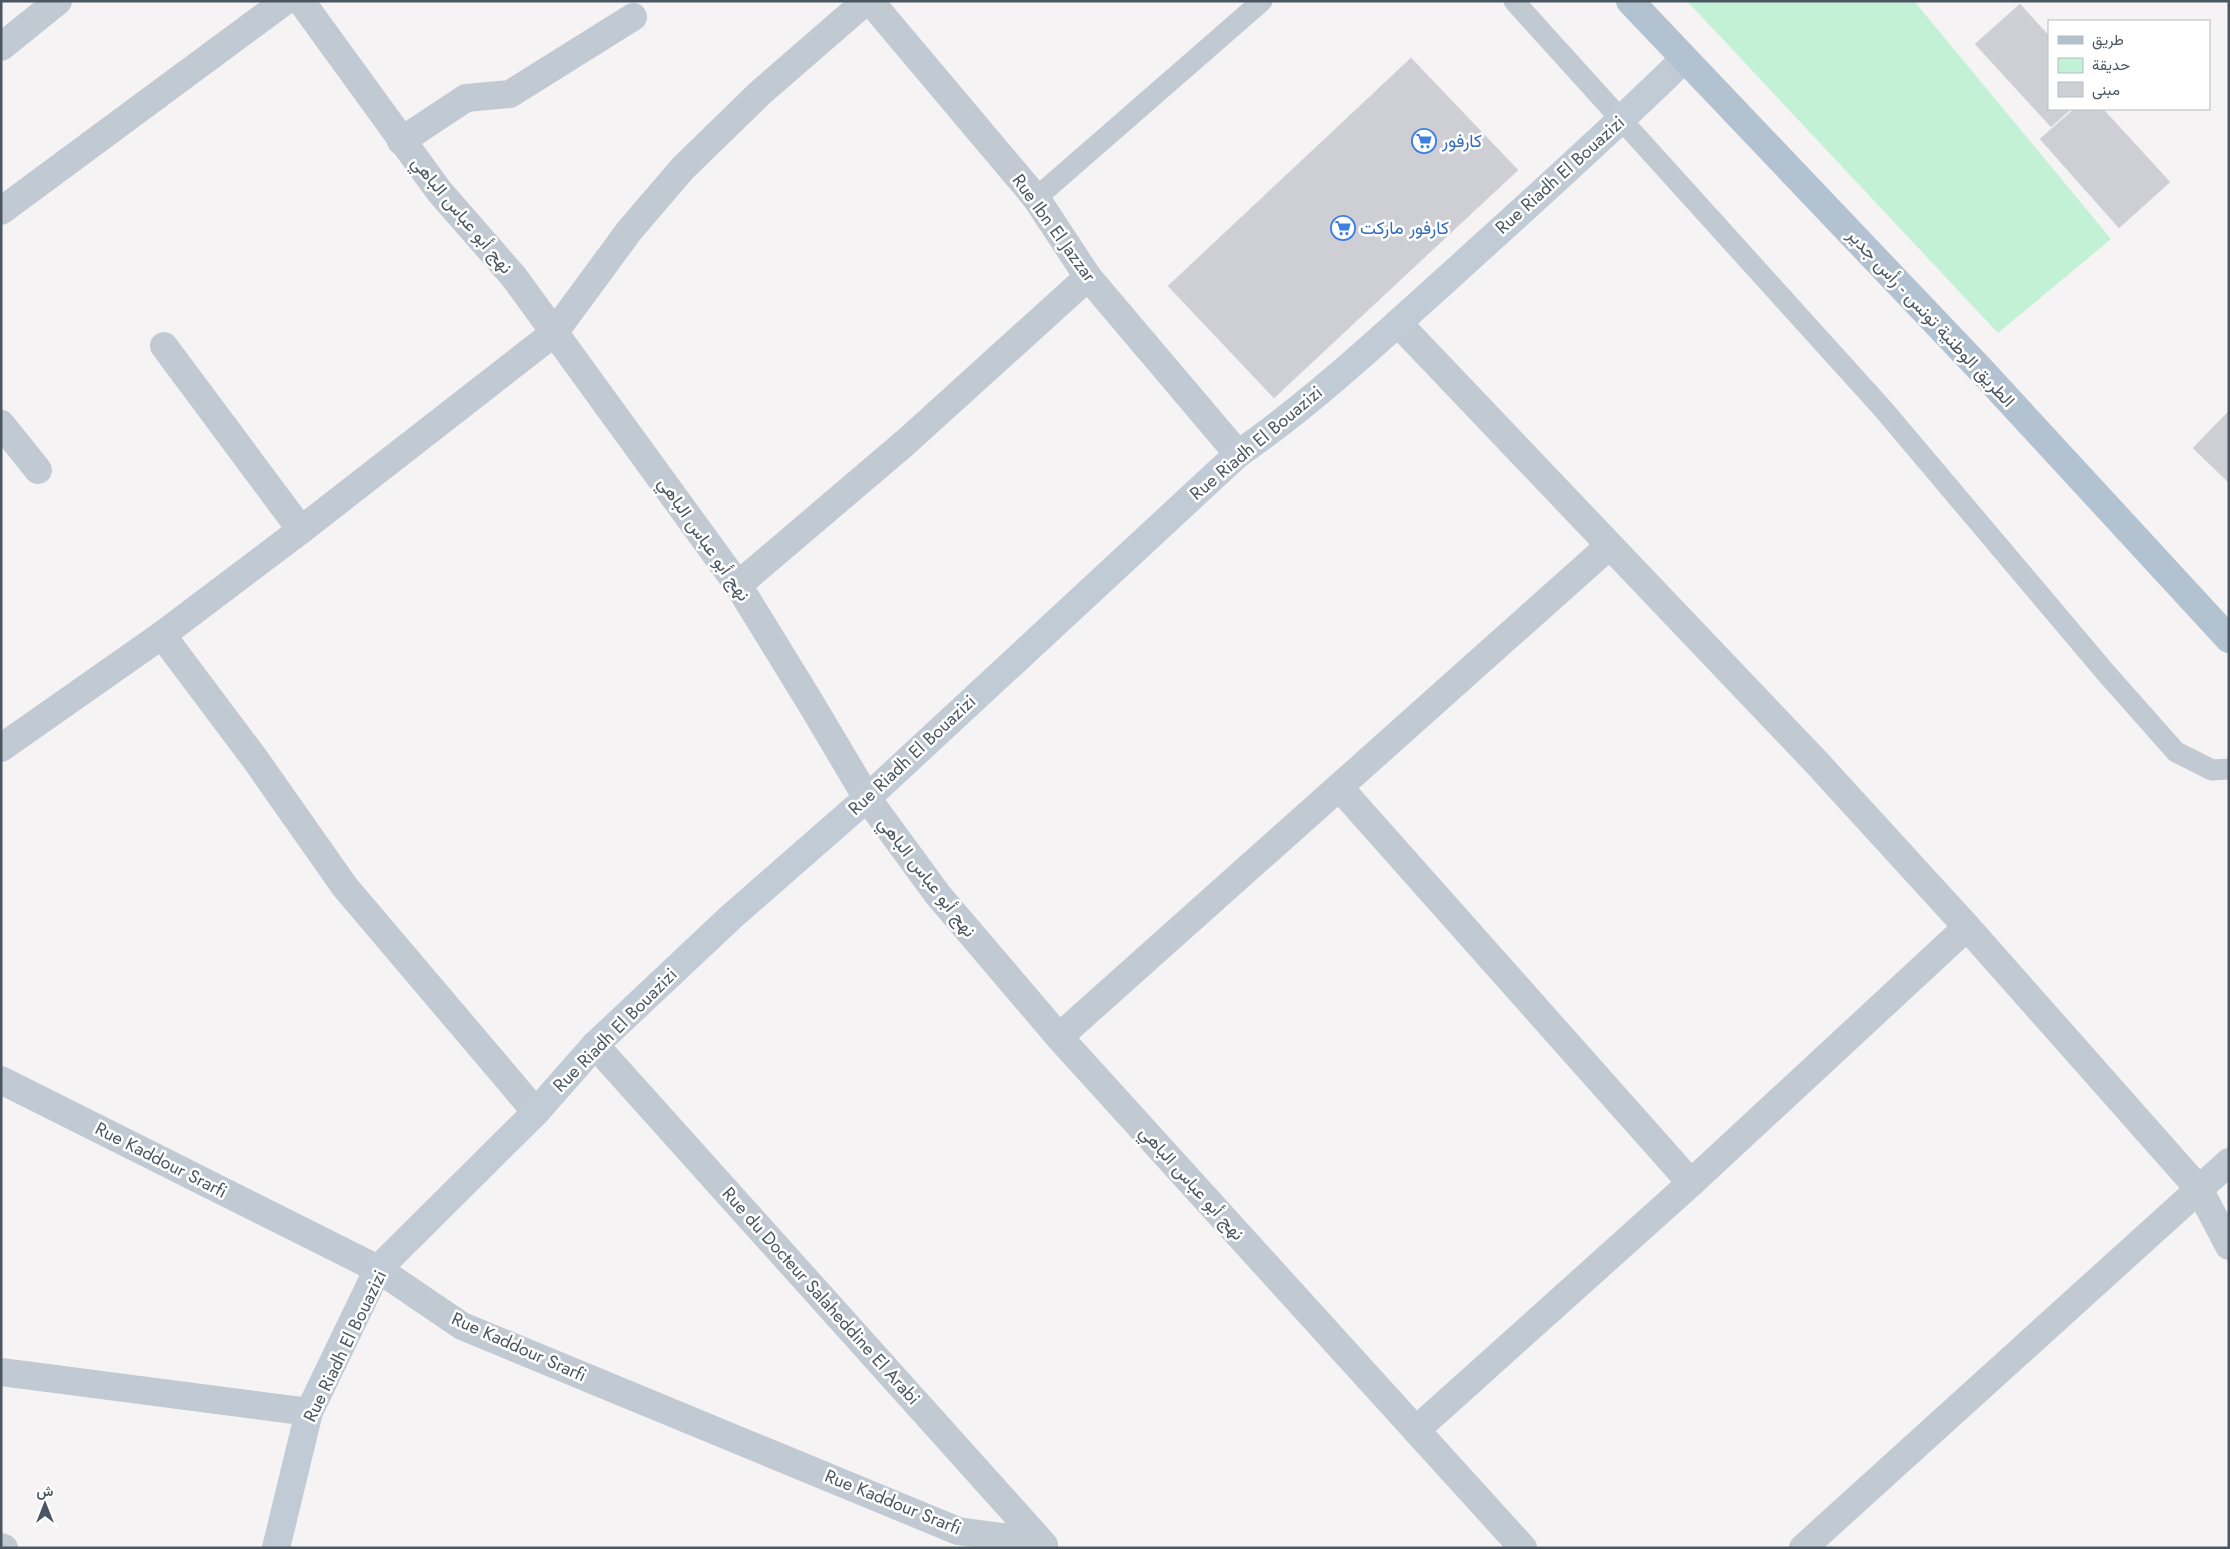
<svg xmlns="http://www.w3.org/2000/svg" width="2230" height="1549" font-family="Jost,Vazirmatn,sans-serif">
	<rect width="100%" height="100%" fill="#f5f3f3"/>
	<path fill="#c3f1d5" d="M 1687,1 L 1914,1 L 2111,239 L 1998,333 Z"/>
	<g fill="#cdcfd5" stroke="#d7d9de">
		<path d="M 2020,4 L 2049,36 L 2049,109 L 2071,109 L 2051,127 L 1975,44 Z"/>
		<path d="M 1411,58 L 1518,170 L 1274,398 L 1168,286 Z"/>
		<path d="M 2074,109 L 2103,109 L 2170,182 L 2119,228 L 2040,139 Z"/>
		<path d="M 2229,411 L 2229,483 L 2193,448 Z"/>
	</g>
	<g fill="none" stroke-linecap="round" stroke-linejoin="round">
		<g stroke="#c1cad2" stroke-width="21">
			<path d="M 1514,1 L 1883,409 L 2106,673 L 2176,752 L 2212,770 L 2229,769"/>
			<path d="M 1036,198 L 1262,1"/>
		</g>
		<g stroke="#c1cad2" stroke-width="28">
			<path d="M 301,1 L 439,191 L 514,277 L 738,585 L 810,702 L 867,798 L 938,895 L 1059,1037 L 1523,1548"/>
			<path d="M 870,1 L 1036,198 L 1088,277 L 1238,454"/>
			<path d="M 1,47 L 58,1"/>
			<path d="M 401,141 L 466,98 L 510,94 L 633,17"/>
			<path d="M 1,211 L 285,1"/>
			<path d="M 1398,323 L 1818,764 L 1967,927 L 2199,1189 L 2229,1246"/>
			<path d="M 164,346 L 301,530"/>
			<path d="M 1,424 L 38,470"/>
			<path d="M 738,585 L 906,442 L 1088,277"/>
			<path d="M 162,635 L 255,759 L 345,887 L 536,1112"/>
			<path d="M 1,748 L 162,635 L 301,530 L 554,333 L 629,231 L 683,168 L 760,93 L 866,1"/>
			<path d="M 1339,787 L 1691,1183"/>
			<path d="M 1059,1037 L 1609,546"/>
			<path d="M 595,1045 L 1044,1545"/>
			<path d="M 1,1080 L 378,1269 L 462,1326 L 958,1531 L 1002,1537 L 1036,1536 L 1031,1548"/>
			<path d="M 1,1372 L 309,1412"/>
			<path d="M 1416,1430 L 1691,1183 L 1967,927"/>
			<path d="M 1,1547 L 4,1548"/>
			<path d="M 1803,1548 L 2229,1162"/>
		</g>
		<path stroke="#c1cbd6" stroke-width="28" d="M 276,1548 L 309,1412 L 378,1269 L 536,1112 L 595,1045 L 731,917 L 867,798 L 1238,454 C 1313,402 1381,338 1449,277 C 1528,205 1608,134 1684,59"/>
		<path stroke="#b3c2d1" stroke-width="28" d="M 1630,1 L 1981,370 L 2229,639"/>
	</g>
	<defs>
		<symbol id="supermarket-ring" viewBox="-11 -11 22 22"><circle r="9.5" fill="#fff" stroke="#3f7fe0" stroke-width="1.5"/><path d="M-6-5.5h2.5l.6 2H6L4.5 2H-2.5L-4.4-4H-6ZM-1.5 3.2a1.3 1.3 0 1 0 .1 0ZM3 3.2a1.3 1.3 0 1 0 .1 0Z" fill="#3f7fe0"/></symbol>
	</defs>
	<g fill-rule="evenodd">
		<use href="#supermarket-ring" x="1410" y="127" width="28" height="28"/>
		<use href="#supermarket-ring" x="1329" y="214" width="28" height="28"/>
	</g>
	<g text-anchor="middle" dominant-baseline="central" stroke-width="5" stroke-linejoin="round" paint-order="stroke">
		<g font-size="18" fill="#366cbe" stroke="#fff" text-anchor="start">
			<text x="1442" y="141">كارفور</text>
			<text x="1360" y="228">كارفور ماركت</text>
		</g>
		<g font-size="18" fill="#4a5661" stroke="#fff">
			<text transform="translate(1560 175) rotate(-42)">Rue Riadh El Bouazizi</text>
			<text transform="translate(462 215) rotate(50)">نهج أبو عباس الباهي</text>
			<text transform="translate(1054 228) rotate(54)">Rue Ibn El Jazzar</text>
			<text transform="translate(1931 318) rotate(47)">الطريق الوطنية تونس - رأس جدير</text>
			<text transform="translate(1256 443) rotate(-40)">Rue Riadh El Bouazizi</text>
			<text transform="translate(704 539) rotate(55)">نهج أبو عباس الباهي</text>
			<text transform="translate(912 755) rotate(-43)">Rue Riadh El Bouazizi</text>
			<text transform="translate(927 877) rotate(52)">نهج أبو عباس الباهي</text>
			<text transform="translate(615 1030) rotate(-45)">Rue Riadh El Bouazizi</text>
			<text transform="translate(161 1160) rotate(27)">Rue Kaddour Srarfi</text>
			<text transform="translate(1192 1183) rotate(48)">نهج أبو عباس الباهي</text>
			<text transform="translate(821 1296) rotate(48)">Rue du Docteur Salaheddine El Arabi</text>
			<text transform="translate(345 1346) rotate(-64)">Rue Riadh El Bouazizi</text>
			<text transform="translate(519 1347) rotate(24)">Rue Kaddour Srarfi</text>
			<text transform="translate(893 1502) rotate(22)">Rue Kaddour Srarfi</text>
		</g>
	</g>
	<rect width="2230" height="1549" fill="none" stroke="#4a5661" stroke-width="5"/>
	<rect x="2048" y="20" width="162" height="90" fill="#ffffff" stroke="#b7bbc0"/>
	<rect x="2058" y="36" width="25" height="8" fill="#b3c2d1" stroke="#b7bbc0"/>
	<text x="2092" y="45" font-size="15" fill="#4a5661">طريق</text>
	<rect x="2058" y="58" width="25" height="15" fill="#c3f1d5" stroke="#b7bbc0"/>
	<text x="2092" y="70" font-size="15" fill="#4a5661">حديقة</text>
	<rect x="2058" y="82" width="25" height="15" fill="#cdcfd5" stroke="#b7bbc0"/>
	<text x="2092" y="95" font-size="15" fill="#4a5661">مبنى</text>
	<g transform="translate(45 1504)" stroke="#ffffff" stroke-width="4" paint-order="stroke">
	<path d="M0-4L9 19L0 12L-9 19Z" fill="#4a5661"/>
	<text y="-8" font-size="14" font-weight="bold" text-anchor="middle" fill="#4a5661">ش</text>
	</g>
</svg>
